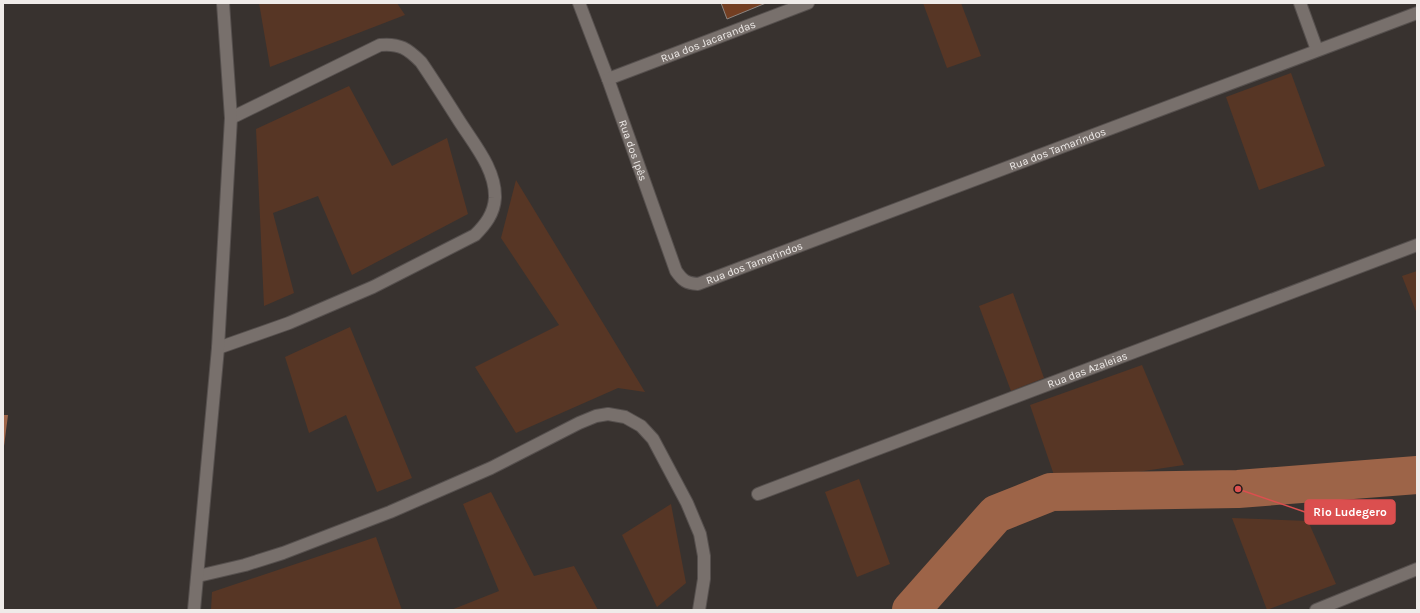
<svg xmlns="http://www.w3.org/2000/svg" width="1420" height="613" font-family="Karla,sans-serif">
	<rect width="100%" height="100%" fill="#38322f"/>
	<g fill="#573625">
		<path d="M 259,3 L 397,3 L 405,15 L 270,67 Z"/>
		<path d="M 923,3 L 961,3 L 981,56 L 947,68 Z"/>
		<path d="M 1291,73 L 1325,166 L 1259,190 L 1226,97 Z"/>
		<path d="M 349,86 L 392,166 L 447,138 L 468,214 L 352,275 L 318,196 L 273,213 L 294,293 L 264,306 L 256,129 Z"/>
		<path d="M 516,180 L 645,392 L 618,388 L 516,433 L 475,367 L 559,325 L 501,238 Z"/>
		<path d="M 1417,271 L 1417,314 L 1402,276 Z"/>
		<path d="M 1013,293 L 1044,378 L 1011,391 L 979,306 Z"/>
		<path d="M 350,327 L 412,478 L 377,492 L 346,415 L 309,433 L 285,357 Z"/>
		<path d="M 1142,365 L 1184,465 L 1057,484 L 1030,405 Z"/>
		<path d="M 859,479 L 890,564 L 857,577 L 825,492 Z"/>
		<path d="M 491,492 L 534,576 L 574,566 L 598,610 L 451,610 L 499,591 L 463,504 Z"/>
		<path d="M 671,504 L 686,583 L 657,607 L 622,535 Z"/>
		<path d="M 1232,518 L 1308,521 L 1336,584 L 1267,610 Z"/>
		<path d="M 376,537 L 402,610 L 211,610 L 212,592 Z"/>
	</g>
	<path fill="#9d6448" d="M 3,415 L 8,415 L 3,454 Z"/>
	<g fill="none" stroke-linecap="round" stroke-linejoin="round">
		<path stroke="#9d6448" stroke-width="38" d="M 911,610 L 996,514 L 1051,492 L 1238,489 L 1417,475"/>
	</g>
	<path fill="#733e22" stroke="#8c8480" d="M 721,3 L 766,3 L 727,19 Z"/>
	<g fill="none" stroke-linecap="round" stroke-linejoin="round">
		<defs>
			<g id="minor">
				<path id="s1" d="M 579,3 L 608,79 L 676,271 C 683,281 686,283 698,284 L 1417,13"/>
				<path d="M 1300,3 L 1317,50"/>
				<path id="s2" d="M 608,79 L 808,3"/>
				<path d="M 218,348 L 289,323 L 373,287 L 475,235 C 485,225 494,214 495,198 C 496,169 473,143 458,119 C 446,100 434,81 421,62 C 408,49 400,43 380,45 L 231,118"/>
				<path id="s3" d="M 758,494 L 1417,245"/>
				<path d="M 198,576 L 245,565 L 283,553 L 390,512 L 491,468 L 579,423 L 596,416 L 608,414 L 625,417 L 641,426 L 653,439 L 687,503 L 700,534 L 704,556 L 704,579 L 699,610"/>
				<path d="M 194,610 L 218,348 L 231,118 L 223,3"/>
				<path d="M 1316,610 L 1417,569"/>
			</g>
		</defs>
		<use href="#minor" stroke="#56504e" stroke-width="14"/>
		<use href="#minor" stroke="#78706c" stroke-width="12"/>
	</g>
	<g text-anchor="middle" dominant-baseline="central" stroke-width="3" stroke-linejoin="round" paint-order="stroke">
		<g font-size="11" fill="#efebe9" stroke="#1d1a19">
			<text stroke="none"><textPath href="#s2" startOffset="107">Rua dos Jacarandas</textPath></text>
			<text stroke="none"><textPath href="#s1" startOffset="696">Rua dos Tamarindos</textPath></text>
			<text stroke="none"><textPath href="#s1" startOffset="157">Rua dos Ipês</textPath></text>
			<text stroke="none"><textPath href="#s1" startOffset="372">Rua dos Tamarindos</textPath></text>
			<text stroke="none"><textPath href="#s3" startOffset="352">Rua das Azaleias</textPath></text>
		</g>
	</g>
	<path fill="none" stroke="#db4f4f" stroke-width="1.5" d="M1238 489L1305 512"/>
	<circle fill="#db4f4f" stroke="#1d1a19" stroke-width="1.5" cx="1238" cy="489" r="4"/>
	<rect fill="#db4f4f" stroke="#db4f4f" stroke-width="1.5" x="1305" y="500" width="90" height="24" rx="4"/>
	<g font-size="12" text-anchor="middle" font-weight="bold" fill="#fff">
		<text x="1350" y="516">Rio Ludegero</text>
	</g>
	<rect width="1420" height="613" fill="none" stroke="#efebe9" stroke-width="8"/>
</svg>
